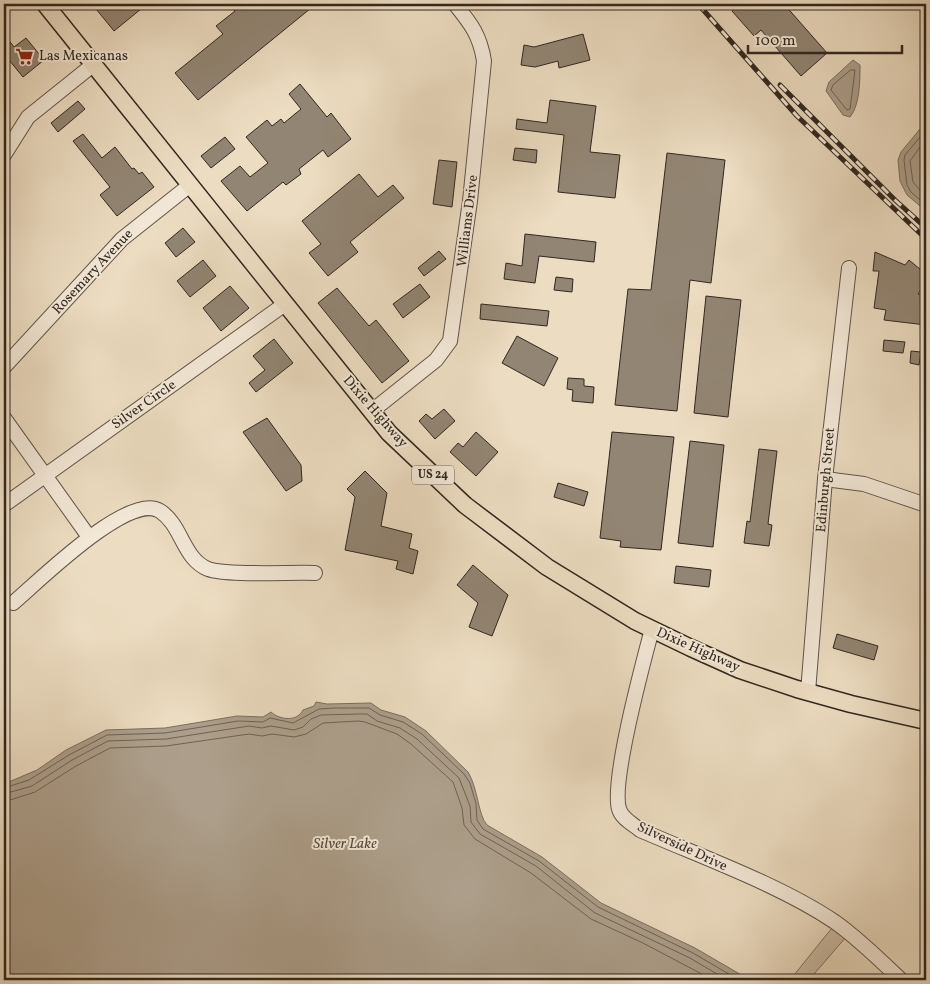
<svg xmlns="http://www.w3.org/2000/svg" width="930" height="984" font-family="Vollkorn,serif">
	<rect width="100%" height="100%" fill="#ecdcc1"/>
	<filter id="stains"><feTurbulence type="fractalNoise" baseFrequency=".004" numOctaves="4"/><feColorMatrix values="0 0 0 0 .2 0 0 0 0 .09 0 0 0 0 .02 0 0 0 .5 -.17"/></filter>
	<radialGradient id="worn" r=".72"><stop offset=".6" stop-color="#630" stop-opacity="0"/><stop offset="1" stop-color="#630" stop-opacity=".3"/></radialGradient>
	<path fill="#ccbda5" stroke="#7e7262" d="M 832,928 L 846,937 L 809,980 L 790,980 Z"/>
	<g fill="#ac9e8a" stroke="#7b6e5f">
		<path d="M 853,60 L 860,65 C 860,80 860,105 850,117 L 843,115 L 826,91 L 829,82 Z"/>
		<path d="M 926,124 L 926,211 L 907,195 L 900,181 L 898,160 L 901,152 L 920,129 Z"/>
		<path d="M 316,702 L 327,704 L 371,703 L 381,710 L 405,717 L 426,731 L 468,772 C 478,788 478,815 487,825 L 542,857 L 601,903 L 695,948 L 750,980 L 4,980 L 4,784 L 37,770 L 66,750 L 106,730 L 165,728 L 237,716 L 263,717 L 271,712 C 280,720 297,722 303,710 L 314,706 Z"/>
	</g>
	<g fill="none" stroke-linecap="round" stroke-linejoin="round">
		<g stroke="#6e6254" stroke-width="1">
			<path d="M 851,70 L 855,70 L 850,109 L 847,110 L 831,90 L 833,85 Z"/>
			<path d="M 926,130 L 905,155 L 904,160 L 907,185 L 911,192 L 926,205"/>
			<path d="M 926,139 L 910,161 L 913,182 L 926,197"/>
			<path d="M 4,788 L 29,780 L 69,755 L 107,735 L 165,733 L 238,721 L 263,722 L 270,718 L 293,723 L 319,709 L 334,708 L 369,708 L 380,715 L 403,722 L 422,734 L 464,774 L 470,783 L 476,804 L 477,820 L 483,829 L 539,861 L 598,907 L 693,953 L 739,980"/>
			<path d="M 4,794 L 32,786 L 72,760 L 108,741 L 166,739 L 249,726 L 262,728 L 271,726 L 294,730 L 303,727 L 311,719 L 321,715 L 358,714 L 367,714 L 377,721 L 400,728 L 417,739 L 459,778 L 470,806 L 471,822 L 480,834 L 536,866 L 595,913 L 690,958 L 727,980"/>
			<path d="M 4,802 L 35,792 L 76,766 L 110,748 L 166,746 L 249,734 L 262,736 L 272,734 L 294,737 L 306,734 L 323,723 L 358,721 L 365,722 L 397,734 L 411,744 L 453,782 L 462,808 L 464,825 L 475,839 L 531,873 L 591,919 L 643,943 L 713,980"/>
		</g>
	</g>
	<g fill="#928573" stroke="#31271f">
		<path d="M 103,4 L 137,4 L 141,9 L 114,31 L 96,9 Z"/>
		<path d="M 237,4 L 316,4 L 198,100 L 175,73 L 223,34 L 216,26 L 235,11 L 232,7 Z"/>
		<path d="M 740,4 L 784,4 L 827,53 L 801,76 L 761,30 L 754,36 L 732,11 Z"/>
		<path d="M 4,34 L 14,47 L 26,38 L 44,60 L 23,77 L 9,60 L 4,64 Z"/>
		<path d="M 583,34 L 590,60 L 559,68 L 558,61 L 535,67 L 521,65 L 524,45 L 534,47 Z"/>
		<path d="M 300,84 L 327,117 L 331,113 L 351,139 L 328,157 L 323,150 L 299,169 L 301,174 L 286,185 L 283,182 L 247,211 L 221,181 L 240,166 L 250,177 L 268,163 L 246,137 L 267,120 L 272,126 L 281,119 L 284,123 L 301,109 L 289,94 Z"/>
		<path d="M 550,100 L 596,106 L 590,152 L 620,155 L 615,198 L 558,192 L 564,135 L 516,129 L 517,119 L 547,123 Z"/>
		<path d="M 78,101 L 85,109 L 58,132 L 51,123 Z"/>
		<path d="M 83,134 L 102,158 L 115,147 L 132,169 L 134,168 L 139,174 L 142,172 L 154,187 L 117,216 L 100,195 L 110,187 L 73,141 Z"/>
		<path d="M 225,137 L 235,149 L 211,168 L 201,156 Z"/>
		<path d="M 515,148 L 537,150 L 536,163 L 513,160 Z"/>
		<path d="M 667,153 L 725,160 L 711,283 L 690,280 L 677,411 L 615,405 L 628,289 L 651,290 Z"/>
		<path d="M 439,160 L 457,162 L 452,207 L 433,204 Z"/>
		<path d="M 359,174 L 378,197 L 393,185 L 404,198 L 350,242 L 358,252 L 328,276 L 309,253 L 321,244 L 302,221 Z"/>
		<path d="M 183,228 L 195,242 L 176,257 L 165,243 Z"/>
		<path d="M 525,234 L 596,242 L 594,262 L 539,256 L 535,283 L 504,279 L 506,263 L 522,266 Z"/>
		<path d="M 439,251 L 446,259 L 424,276 L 418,268 Z"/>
		<path d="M 875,252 L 905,265 L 909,260 L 926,274 L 926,283 L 918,294 L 926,295 L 926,325 L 884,320 L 886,310 L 874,308 L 879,271 L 873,271 Z"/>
		<path d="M 203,260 L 216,276 L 190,297 L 177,281 Z"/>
		<path d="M 556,277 L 573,279 L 572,292 L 554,290 Z"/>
		<path d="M 420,284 L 430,297 L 403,318 L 393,304 Z"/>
		<path d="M 230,286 L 249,308 L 221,331 L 203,308 Z"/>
		<path d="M 337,288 L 369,326 L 376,320 L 409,361 L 382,383 L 318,303 Z"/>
		<path d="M 706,296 L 741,300 L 728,417 L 694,413 Z"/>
		<path d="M 481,304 L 549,311 L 547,326 L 480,319 Z"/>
		<path d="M 517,336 L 558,358 L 544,386 L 502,363 Z"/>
		<path d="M 274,339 L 293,363 L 256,392 L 249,383 L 265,370 L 253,356 Z"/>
		<path d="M 884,340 L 905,342 L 903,353 L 883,351 Z"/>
		<path d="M 911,351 L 921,352 L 919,365 L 910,363 Z"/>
		<path d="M 568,378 L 584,379 L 584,386 L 594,387 L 593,403 L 572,401 L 573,390 L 567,389 Z"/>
		<path d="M 444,409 L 455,421 L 435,439 L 419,421 L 426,414 L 432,419 Z"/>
		<path d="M 267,418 L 301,465 L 302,481 L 286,491 L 243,432 Z"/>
		<path d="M 476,432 L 498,452 L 476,476 L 450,452 L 458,443 L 463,447 Z"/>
		<path d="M 612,432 L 674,437 L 661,550 L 620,547 L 621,541 L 600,538 Z"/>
		<path d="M 690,441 L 724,445 L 713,547 L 678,543 Z"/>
		<path d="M 759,449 L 777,451 L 768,524 L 772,525 L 769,546 L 744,543 L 747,521 L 750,522 Z"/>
		<path d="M 365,471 L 387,493 L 381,526 L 412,534 L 409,548 L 418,551 L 413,574 L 396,569 L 398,561 L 345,550 L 355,497 L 347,489 Z"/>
		<path d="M 558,483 L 588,492 L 584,506 L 554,497 Z"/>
		<path d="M 473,565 L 508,595 L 492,636 L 469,627 L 478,603 L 457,585 Z"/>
		<path d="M 676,566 L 711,570 L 709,587 L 674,583 Z"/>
		<path d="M 837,634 L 878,646 L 874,660 L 833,648 Z"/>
	</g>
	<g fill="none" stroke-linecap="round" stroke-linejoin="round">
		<defs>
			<g id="minor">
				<path d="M 4,155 L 28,117 L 94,64"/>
				<path d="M 4,367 L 122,239 L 190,185"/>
				<path d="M 372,411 L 436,360 L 450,341 L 470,201 L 484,61 C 480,35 471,24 455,4"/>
				<path d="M 4,418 L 89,537"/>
				<path d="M 825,479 L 864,484 L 926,505"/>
				<path d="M 4,505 L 285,304"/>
				<path d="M 13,603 C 37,583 129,491 160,511 C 182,525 183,559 208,569 C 227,576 292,572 315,573"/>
				<path d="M 652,629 C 643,663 611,781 619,809 C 622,819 633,824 640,830 C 702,857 780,885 835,922 C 859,939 880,960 901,980"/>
				<path d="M 808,692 L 825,479 L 849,268"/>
			</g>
			<path id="major" d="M 45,4 L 389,433 L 465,505 L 547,567 L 635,621 L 691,648 L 740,670 L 797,689 L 851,704 L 926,721"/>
		</defs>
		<use href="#minor" stroke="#605448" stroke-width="16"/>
		<use href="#major" stroke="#31271f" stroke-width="19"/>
		<use href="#minor" stroke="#f3e8d7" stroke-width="14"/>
		<use href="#major" stroke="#ecdcc1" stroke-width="16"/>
		<defs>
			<g id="rail">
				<path d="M 698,4 L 797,116 L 926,239"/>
				<path d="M 780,85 L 895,200 L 926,228"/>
			</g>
		</defs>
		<use href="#rail" stroke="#31271f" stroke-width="5"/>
		<use href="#rail" stroke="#f3e8d7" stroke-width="3" stroke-dasharray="9" stroke-linecap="butt"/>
	</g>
	<defs>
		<symbol id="supermarket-bare" viewBox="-9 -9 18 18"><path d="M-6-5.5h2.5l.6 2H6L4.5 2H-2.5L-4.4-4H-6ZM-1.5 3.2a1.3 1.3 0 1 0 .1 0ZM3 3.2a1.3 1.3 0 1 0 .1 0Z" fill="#8f2418" stroke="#f3e8d7" stroke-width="2.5" paint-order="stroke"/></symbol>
	</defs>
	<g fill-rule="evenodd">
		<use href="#supermarket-bare" x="12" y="44" width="25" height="25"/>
	</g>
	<g text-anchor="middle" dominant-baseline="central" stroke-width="4" stroke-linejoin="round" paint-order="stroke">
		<rect fill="#f3e8d7" stroke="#6b6156" stroke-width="1" x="412" y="465.5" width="42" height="19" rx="4"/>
		<g font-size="12" font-weight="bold" fill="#31271f">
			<text x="433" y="475">US 24</text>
		</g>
		<g font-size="14" fill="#31271f" stroke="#f3e8d7" text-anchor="start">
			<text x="39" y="56">Las Mexicanas</text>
		</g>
		<g font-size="14" fill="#31271f" stroke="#f3e8d7">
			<text transform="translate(468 221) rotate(-83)">Williams Drive</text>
			<text transform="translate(93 272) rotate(-47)">Rosemary Avenue</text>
			<text transform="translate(144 405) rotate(-35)">Silver Circle</text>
			<text transform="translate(375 412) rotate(49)">Dixie Highway</text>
			<text transform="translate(826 480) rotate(-85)">Edinburgh Street</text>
			<text transform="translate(698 650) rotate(24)">Dixie Highway</text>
			<text transform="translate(682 847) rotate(25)">Silverside Drive</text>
		</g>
		<g font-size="15" font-style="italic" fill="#564b3f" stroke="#f3e8d7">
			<text x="345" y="844">Silver Lake</text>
		</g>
	</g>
	<rect width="930" height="984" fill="none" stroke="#ecdcc1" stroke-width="20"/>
	<rect x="5" y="5" width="920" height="974" fill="none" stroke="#31271f" stroke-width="2.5"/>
	<rect x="10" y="10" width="910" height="964" fill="none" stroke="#31271f"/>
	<path d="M748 45v8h154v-8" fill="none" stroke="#31271f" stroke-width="2.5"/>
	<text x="755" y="45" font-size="15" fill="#31271f" stroke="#f3e8d7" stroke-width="4" paint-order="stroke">100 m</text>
	<rect width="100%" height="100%" filter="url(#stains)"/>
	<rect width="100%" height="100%" fill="url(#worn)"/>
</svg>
